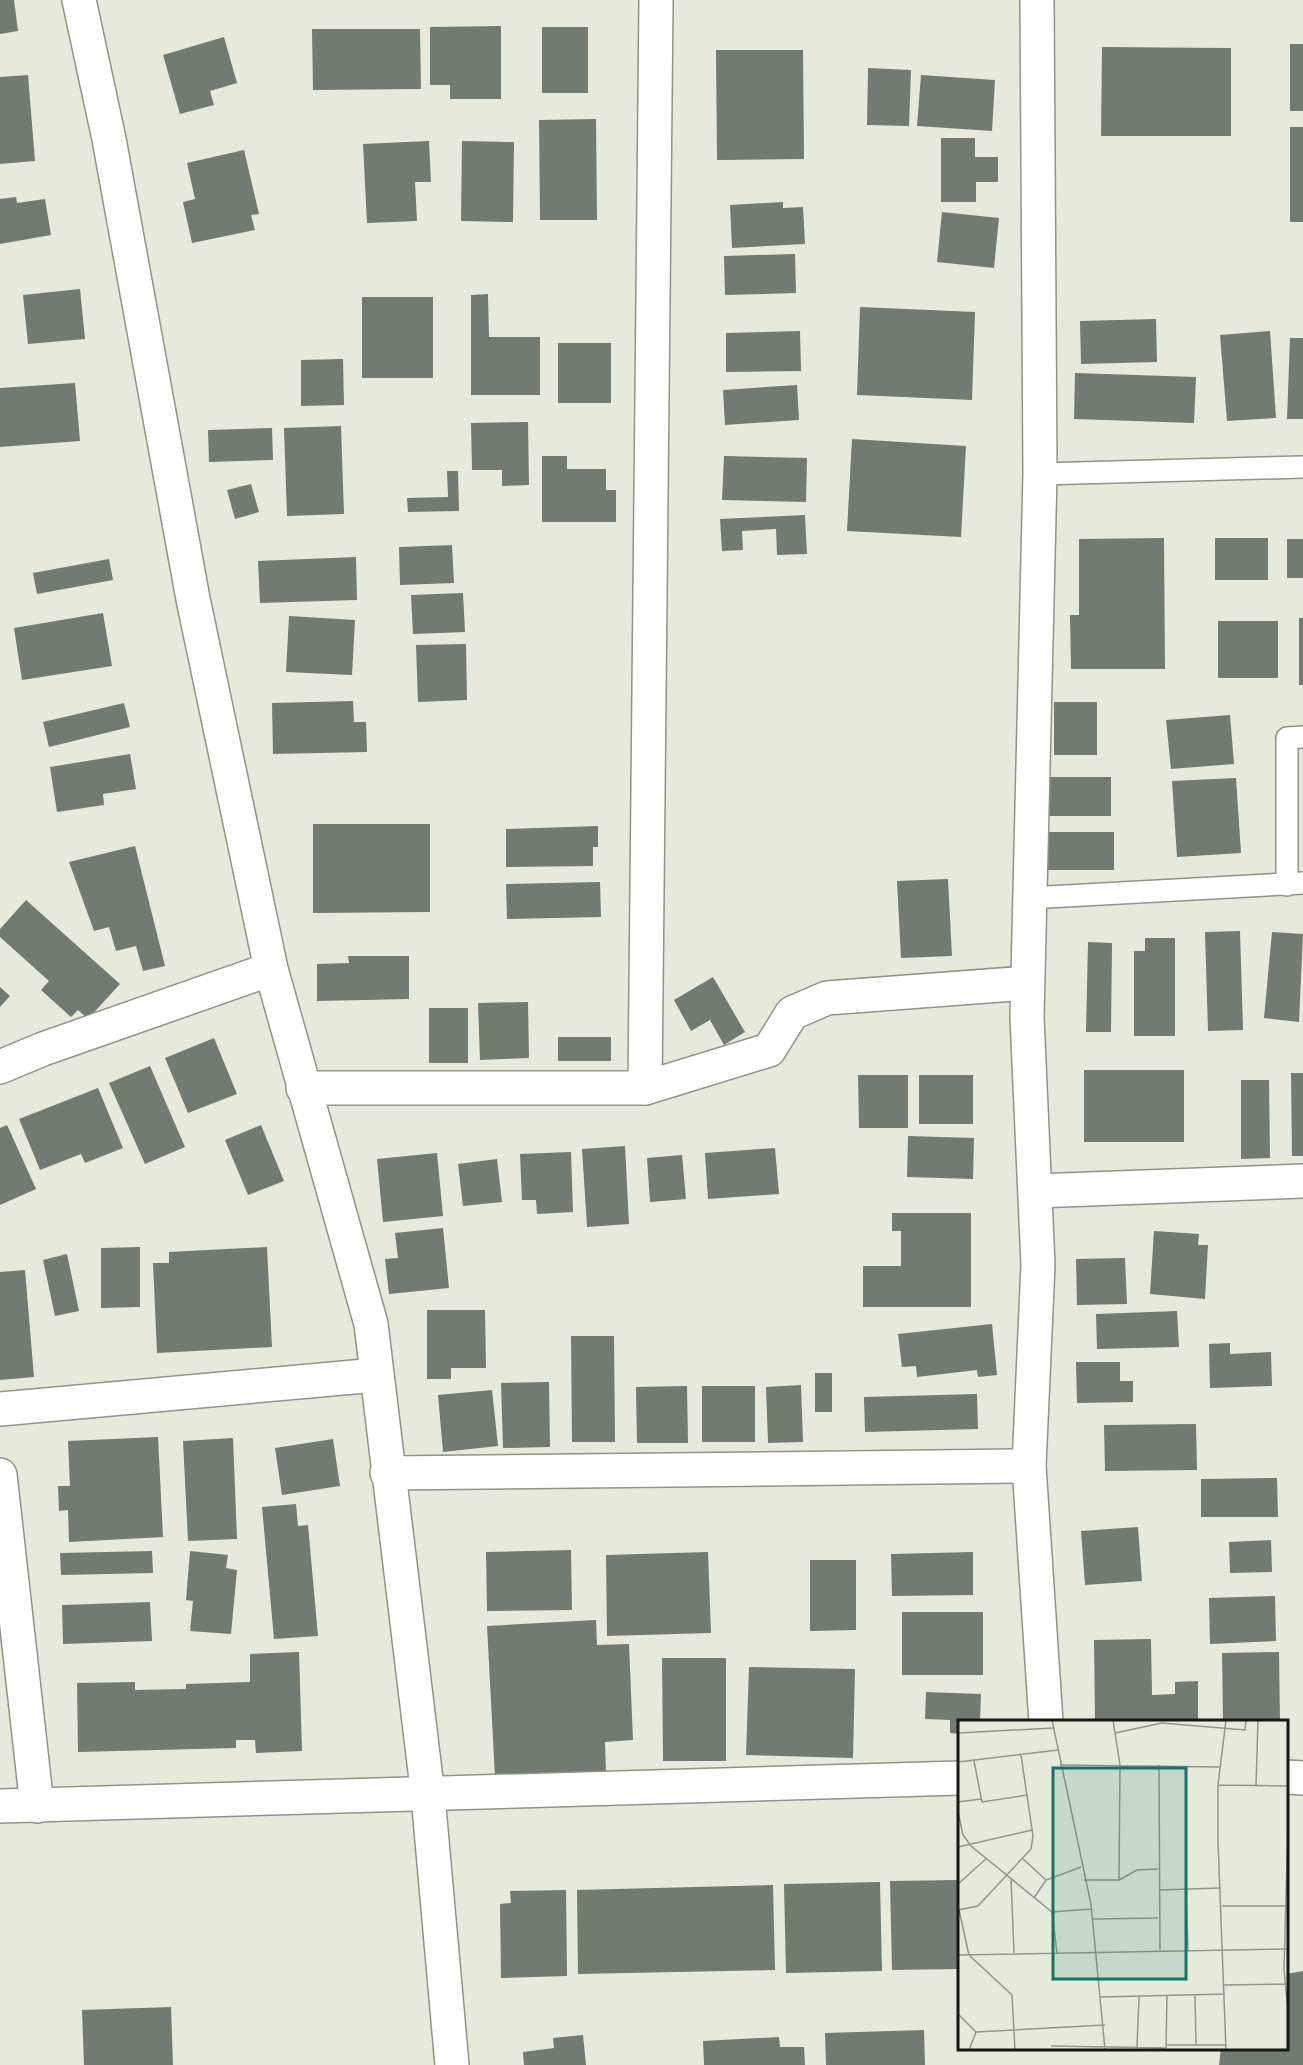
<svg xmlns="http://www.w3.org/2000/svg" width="1303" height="2065" font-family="'Noto Sans',sans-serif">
	<rect width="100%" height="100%" fill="#e7e9db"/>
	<g fill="#717b72">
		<path d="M 0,0 L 14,0 L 18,31 L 0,34 Z"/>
		<path d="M 501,26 L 501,99 L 450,99 L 450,85 L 430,85 L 430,27 Z"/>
		<rect x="542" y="27" width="46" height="66"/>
		<path d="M 312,29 L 420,29 L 421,89 L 313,90 Z"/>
		<path d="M 224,37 L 237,83 L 210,91 L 214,105 L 180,114 L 163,55 Z"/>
		<rect x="1290" y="44" width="13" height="67"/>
		<path d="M 1102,47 L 1231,48 L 1231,136 L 1101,136 Z"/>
		<path d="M 716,50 L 803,50 L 804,159 L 717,160 Z"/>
		<path d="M 868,68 L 911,70 L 909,126 L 867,125 Z"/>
		<path d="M 28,75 L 35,161 L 0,164 L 0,77 Z"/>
		<path d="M 921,75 L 995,80 L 992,131 L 917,126 Z"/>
		<path d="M 596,119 L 597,220 L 540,220 L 539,120 Z"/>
		<rect x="1290" y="127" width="13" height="95"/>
		<path d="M 941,138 L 975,138 L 975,157 L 998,157 L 998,182 L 976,182 L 976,202 L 941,202 Z"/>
		<path d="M 429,141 L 431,182 L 415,182 L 417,221 L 367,223 L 363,144 Z"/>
		<path d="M 462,141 L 514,142 L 513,222 L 461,221 Z"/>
		<path d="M 244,150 L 259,214 L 251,215 L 255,230 L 192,243 L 183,202 L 195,199 L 187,163 Z"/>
		<path d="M 16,197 L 17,203 L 45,199 L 51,235 L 0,244 L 0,199 Z"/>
		<path d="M 783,202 L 783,208 L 803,207 L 805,244 L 732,248 L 730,205 Z"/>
		<path d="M 942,212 L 999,218 L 994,268 L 937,262 Z"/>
		<path d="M 795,254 L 796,293 L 725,295 L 724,256 Z"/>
		<path d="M 80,289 L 85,339 L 28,344 L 23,295 Z"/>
		<path d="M 488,294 L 489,337 L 540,337 L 540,395 L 471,395 L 471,295 Z"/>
		<rect x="362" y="297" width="71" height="81"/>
		<path d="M 860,307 L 975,312 L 972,400 L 857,395 Z"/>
		<path d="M 1156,319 L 1157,362 L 1081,364 L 1080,321 Z"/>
		<path d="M 800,331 L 801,371 L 726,372 L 726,333 Z"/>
		<path d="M 1270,331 L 1276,418 L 1227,421 L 1220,335 Z"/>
		<path d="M 1290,338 L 1303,338 L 1303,419 L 1287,419 Z"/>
		<rect x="558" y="343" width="53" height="60"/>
		<path d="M 343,359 L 344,405 L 301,406 L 301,360 Z"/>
		<path d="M 1075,373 L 1196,377 L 1194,423 L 1074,419 Z"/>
		<path d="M 75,383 L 80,441 L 0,447 L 0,388 Z"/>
		<path d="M 797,385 L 799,420 L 725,425 L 723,390 Z"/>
		<path d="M 528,422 L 529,485 L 502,486 L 502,470 L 472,470 L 471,423 Z"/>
		<path d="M 341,426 L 344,514 L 287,516 L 284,428 Z"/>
		<path d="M 272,428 L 273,460 L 209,462 L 208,430 Z"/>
		<path d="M 852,439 L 966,446 L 961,537 L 847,531 Z"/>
		<path d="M 542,456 L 567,456 L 567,469 L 606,469 L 606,490 L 616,490 L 616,522 L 542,522 Z"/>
		<path d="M 724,456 L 807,458 L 806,502 L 722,500 Z"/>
		<path d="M 447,471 L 458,471 L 459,511 L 408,512 L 407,498 L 448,497 Z"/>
		<path d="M 251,484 L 259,512 L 235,519 L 227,490 Z"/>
		<path d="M 805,515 L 807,554 L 777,555 L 776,529 L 742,531 L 743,550 L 722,551 L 720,519 Z"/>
		<path d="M 1164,538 L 1165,669 L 1071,669 L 1070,615 L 1079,615 L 1079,539 Z"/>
		<rect x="1215" y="538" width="53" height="42"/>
		<rect x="1287" y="539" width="16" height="39"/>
		<path d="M 452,545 L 454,583 L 400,585 L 399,547 Z"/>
		<path d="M 356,557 L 357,600 L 260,603 L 258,561 Z"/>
		<path d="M 109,559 L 113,580 L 37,594 L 33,573 Z"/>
		<path d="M 463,593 L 465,632 L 413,634 L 411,595 Z"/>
		<path d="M 103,613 L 112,666 L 22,680 L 14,628 Z"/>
		<path d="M 289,616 L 355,620 L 352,675 L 286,672 Z"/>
		<rect x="1299" y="618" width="4" height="67"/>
		<rect x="1218" y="621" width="60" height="57"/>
		<path d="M 466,644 L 467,700 L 418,702 L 416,645 Z"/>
		<path d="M 353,701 L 354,722 L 366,722 L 367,752 L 273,754 L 272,703 Z"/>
		<rect x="1054" y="702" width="43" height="53"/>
		<path d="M 124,703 L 130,727 L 49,747 L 43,722 Z"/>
		<path d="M 1230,715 L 1234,764 L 1171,769 L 1166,720 Z"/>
		<path d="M 130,754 L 136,789 L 103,794 L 104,805 L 57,812 L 50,767 Z"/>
		<rect x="1040" y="777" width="71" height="39"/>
		<path d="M 1236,778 L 1241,853 L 1177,857 L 1172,781 Z"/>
		<path d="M 313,824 L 430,824 L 430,912 L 313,913 Z"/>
		<path d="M 598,826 L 598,847 L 593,847 L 593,866 L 506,867 L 506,829 Z"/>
		<rect x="1043" y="832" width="71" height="38"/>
		<path d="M 135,846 L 165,966 L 143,971 L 136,946 L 116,951 L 109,927 L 94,931 L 69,862 Z"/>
		<path d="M 948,879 L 952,956 L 901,958 L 897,881 Z"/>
		<path d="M 600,882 L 601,917 L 507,919 L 506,884 Z"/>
		<path d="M 26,900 L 120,984 L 88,1019 L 78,1010 L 71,1017 L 41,990 L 49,981 L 0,937 L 0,929 Z"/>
		<path d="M 1240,931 L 1243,1030 L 1208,1031 L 1205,932 Z"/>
		<path d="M 1272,932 L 1303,934 L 1299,1022 L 1264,1018 Z"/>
		<path d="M 1145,938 L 1175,938 L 1175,1036 L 1134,1036 L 1134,951 L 1145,951 Z"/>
		<path d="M 1088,942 L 1112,943 L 1111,1032 L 1086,1032 Z"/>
		<path d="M 348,956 L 409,956 L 409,999 L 317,1001 L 317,964 L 349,963 Z"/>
		<path d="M 713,977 L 745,1032 L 724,1045 L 710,1020 L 691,1031 L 674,1000 Z"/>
		<path d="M 0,987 L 10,996 L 0,1007 Z"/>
		<path d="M 528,1002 L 529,1058 L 480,1060 L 478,1003 Z"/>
		<rect x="429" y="1008" width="39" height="55"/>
		<rect x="558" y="1037" width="53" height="24"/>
		<path d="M 214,1038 L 237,1094 L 188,1113 L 165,1058 Z"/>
		<path d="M 150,1066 L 185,1147 L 145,1164 L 109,1083 Z"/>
		<rect x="1084" y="1070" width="100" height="72"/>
		<path d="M 1291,1073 L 1303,1073 L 1303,1156 L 1292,1156 Z"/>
		<path d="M 858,1075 L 908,1075 L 908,1128 L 859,1128 Z"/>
		<rect x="919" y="1075" width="54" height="49"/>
		<path d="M 1241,1080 L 1269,1080 L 1270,1158 L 1241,1159 Z"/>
		<path d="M 98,1088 L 123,1148 L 85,1163 L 81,1154 L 40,1170 L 19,1119 Z"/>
		<path d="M 7,1125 L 36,1189 L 0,1205 L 0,1128 Z"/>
		<path d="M 261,1125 L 284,1181 L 248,1195 L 225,1140 Z"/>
		<path d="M 908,1136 L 974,1138 L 973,1179 L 907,1177 Z"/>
		<path d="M 625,1146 L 629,1224 L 587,1227 L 582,1149 Z"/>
		<path d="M 775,1148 L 779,1194 L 708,1199 L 705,1153 Z"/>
		<path d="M 571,1152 L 573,1212 L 537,1214 L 536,1200 L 522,1200 L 520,1154 Z"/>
		<path d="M 437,1153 L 443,1216 L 383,1222 L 377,1159 Z"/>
		<path d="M 682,1155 L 686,1199 L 650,1202 L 647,1158 Z"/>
		<path d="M 497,1159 L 502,1202 L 463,1206 L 458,1164 Z"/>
		<path d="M 892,1213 L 971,1213 L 971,1307 L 863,1307 L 863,1266 L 901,1266 L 901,1231 L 892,1231 Z"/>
		<path d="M 443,1228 L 449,1288 L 389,1294 L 385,1259 L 398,1258 L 395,1233 Z"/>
		<path d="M 1154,1231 L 1199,1234 L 1198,1245 L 1208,1245 L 1205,1299 L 1150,1294 Z"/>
		<path d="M 140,1247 L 140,1307 L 101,1308 L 101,1248 Z"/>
		<path d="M 267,1247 L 272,1347 L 157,1353 L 153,1263 L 169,1263 L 169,1252 Z"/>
		<path d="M 67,1254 L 79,1311 L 55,1316 L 43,1260 Z"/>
		<path d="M 1125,1258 L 1127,1304 L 1077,1305 L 1076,1259 Z"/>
		<path d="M 25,1270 L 34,1377 L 0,1380 L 0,1272 Z"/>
		<path d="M 427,1310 L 485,1310 L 486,1368 L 451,1368 L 451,1379 L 427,1379 Z"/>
		<path d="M 1177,1311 L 1179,1347 L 1097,1349 L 1096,1314 Z"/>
		<path d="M 992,1324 L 997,1375 L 978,1377 L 977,1370 L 917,1377 L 916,1366 L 902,1367 L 898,1334 Z"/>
		<path d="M 571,1336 L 614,1336 L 615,1442 L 572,1442 Z"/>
		<path d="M 1230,1343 L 1230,1354 L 1271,1352 L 1272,1386 L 1210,1388 L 1209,1344 Z"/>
		<path d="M 1076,1362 L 1120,1362 L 1120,1381 L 1133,1381 L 1133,1402 L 1077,1403 Z"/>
		<rect x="815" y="1373" width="17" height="39"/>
		<path d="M 549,1382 L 550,1447 L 503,1448 L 501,1383 Z"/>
		<path d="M 801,1385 L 803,1442 L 768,1443 L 766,1387 Z"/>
		<path d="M 687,1386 L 688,1443 L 637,1443 L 636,1387 Z"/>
		<rect x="702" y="1386" width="53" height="56"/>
		<path d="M 492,1390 L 498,1446 L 443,1452 L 438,1395 Z"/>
		<path d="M 977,1394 L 978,1429 L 865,1432 L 864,1397 Z"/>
		<path d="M 1196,1424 L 1197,1470 L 1105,1471 L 1104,1425 Z"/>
		<path d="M 158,1437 L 163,1537 L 69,1542 L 68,1510 L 59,1511 L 58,1486 L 70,1486 L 68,1441 Z"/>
		<path d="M 233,1438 L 237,1539 L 188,1541 L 183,1441 Z"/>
		<path d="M 333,1439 L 340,1486 L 282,1495 L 275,1448 Z"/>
		<path d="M 1277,1478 L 1278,1517 L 1201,1517 L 1201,1479 Z"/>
		<path d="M 296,1504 L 298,1526 L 308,1525 L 318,1636 L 274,1639 L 262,1507 Z"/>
		<path d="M 1138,1527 L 1142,1581 L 1085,1585 L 1081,1531 Z"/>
		<path d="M 1271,1540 L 1272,1572 L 1230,1573 L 1229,1542 Z"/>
		<path d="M 571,1550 L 572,1610 L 487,1611 L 486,1552 Z"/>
		<path d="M 152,1551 L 153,1573 L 61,1575 L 60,1553 Z"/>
		<path d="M 190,1551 L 228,1555 L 226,1568 L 237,1570 L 231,1634 L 190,1631 L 193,1601 L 186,1600 Z"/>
		<path d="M 708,1552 L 711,1633 L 607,1636 L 606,1555 Z"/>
		<path d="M 973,1552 L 973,1595 L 892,1596 L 891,1554 Z"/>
		<path d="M 810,1560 L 856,1560 L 856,1630 L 810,1631 Z"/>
		<path d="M 1275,1596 L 1276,1641 L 1210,1644 L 1209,1598 Z"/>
		<path d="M 150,1602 L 152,1641 L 63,1644 L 62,1605 Z"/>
		<rect x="902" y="1612" width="81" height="63"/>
		<path d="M 596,1620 L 597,1645 L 629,1644 L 633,1740 L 605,1742 L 606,1772 L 495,1777 L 487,1626 Z"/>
		<path d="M 1151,1639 L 1152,1695 L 1175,1694 L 1175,1682 L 1198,1681 L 1198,1722 L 1095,1722 L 1094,1640 Z"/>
		<path d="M 299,1652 L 302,1751 L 256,1753 L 255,1740 L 236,1740 L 236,1748 L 78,1752 L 77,1683 L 135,1682 L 135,1690 L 186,1689 L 186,1684 L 250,1682 L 250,1654 Z"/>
		<path d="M 1279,1652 L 1280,1722 L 1223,1722 L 1222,1653 Z"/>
		<path d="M 662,1658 L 726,1658 L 726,1761 L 663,1761 Z"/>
		<path d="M 749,1667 L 855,1669 L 853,1758 L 746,1755 Z"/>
		<path d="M 926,1692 L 981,1694 L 980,1722 L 960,1722 L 960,1734 L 950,1733 L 950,1720 L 925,1719 Z"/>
		<path d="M 960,1880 L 960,1969 L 892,1970 L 890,1881 Z"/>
		<path d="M 880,1882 L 882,1971 L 786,1973 L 784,1884 Z"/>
		<path d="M 773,1885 L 775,1970 L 578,1974 L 577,1890 Z"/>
		<path d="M 566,1890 L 567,1976 L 501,1978 L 500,1904 L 511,1903 L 510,1891 Z"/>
		<path d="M 1303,1971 L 1303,2065 L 1219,2065 L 1221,2048 L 1286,2048 L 1286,1974 Z"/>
		<path d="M 171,2007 L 173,2065 L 84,2065 L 82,2010 Z"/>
		<path d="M 924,2030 L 925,2065 L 826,2065 L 825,2033 Z"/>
		<path d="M 583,2035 L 586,2065 L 524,2065 L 523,2052 L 554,2048 L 553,2038 Z"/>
		<path d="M 779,2037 L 780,2047 L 804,2047 L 805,2065 L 704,2065 L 703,2041 Z"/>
	</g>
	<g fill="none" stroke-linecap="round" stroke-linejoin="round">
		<defs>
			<g id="service">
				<path d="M 1040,474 L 1303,467"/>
				<path d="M 1287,885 L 1287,738 L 1303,737"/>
				<path d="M 1029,898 L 1303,883"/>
			</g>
			<g id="minor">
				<path d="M 79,0 L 109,139 L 193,599 L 271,969 L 371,1324 L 428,1796 L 452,2065"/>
				<path d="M 1037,0 L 1040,474 L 1027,1017 L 1038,1265 L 1029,1466 L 1046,1722"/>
				<path d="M 0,1067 L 43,1049 L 271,969"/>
				<path d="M 303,1088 L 645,1088 L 656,0"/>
				<path d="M 645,1088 L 769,1050 L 792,1013 L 827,998 L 1027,983"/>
				<path d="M 1035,1191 L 1303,1181"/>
				<path d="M 0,1409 L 376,1375"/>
				<path d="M 387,1473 L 1029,1466"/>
				<path d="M 0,1475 L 37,1806"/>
			</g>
			<g id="tertiary">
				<path d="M 1286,1777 L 1303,1778"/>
				<path d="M 0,1806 L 960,1778"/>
			</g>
		</defs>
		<use href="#service" stroke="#919386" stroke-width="24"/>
		<use href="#minor" stroke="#919386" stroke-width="36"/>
		<use href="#tertiary" stroke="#919386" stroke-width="36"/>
		<use href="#service" stroke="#fff" stroke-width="21"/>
		<use href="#minor" stroke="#fff" stroke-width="33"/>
		<use href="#tertiary" stroke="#fff" stroke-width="33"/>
	</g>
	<g transform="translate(958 1720)">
		<rect width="330" height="330" fill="#e7e9db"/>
		<path fill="none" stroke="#94958b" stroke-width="1.5" d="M 94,0 L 133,184 L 147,330M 0,13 L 95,8M 157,13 L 204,3 L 287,10 L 288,0M 16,41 L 24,82 L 69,75M 0,42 L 100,30M 102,45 L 263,47M 201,45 L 202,230M 260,65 L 330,66M 298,65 L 300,0M 0,82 L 23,79M 0,92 L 5,115 L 13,126 L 94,192 L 133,189M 330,104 L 326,250 L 330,291M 0,127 L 74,110M 64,138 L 88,160M 53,158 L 56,233M 126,160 L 161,160 L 162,45 L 155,0M 161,160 L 179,150 L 200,149M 0,164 L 29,138M 228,169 L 230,230M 201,170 L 263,168M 76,178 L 88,160 L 123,147M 264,186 L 327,186M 0,190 L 20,186 L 73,129 L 75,116 L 63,35M 1,190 L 11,235 L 54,275 L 57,330M 94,192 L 99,233M 134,199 L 200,198M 0,235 L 330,229M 266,265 L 327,264M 237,276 L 238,324M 143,277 L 267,274M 0,294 L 18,312 L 147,305M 209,325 L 268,325M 93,326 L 208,328M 179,327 L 181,277M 208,328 L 209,276M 11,330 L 18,312M 268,330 L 260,122 L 260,65 L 268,0"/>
		<path fill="#0f766e" fill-opacity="0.15" stroke="#0f766e" stroke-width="3" d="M 95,48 L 228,48 L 228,259 L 95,259 Z"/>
		<rect width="330" height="330" fill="none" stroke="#171713" stroke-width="3"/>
	</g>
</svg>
